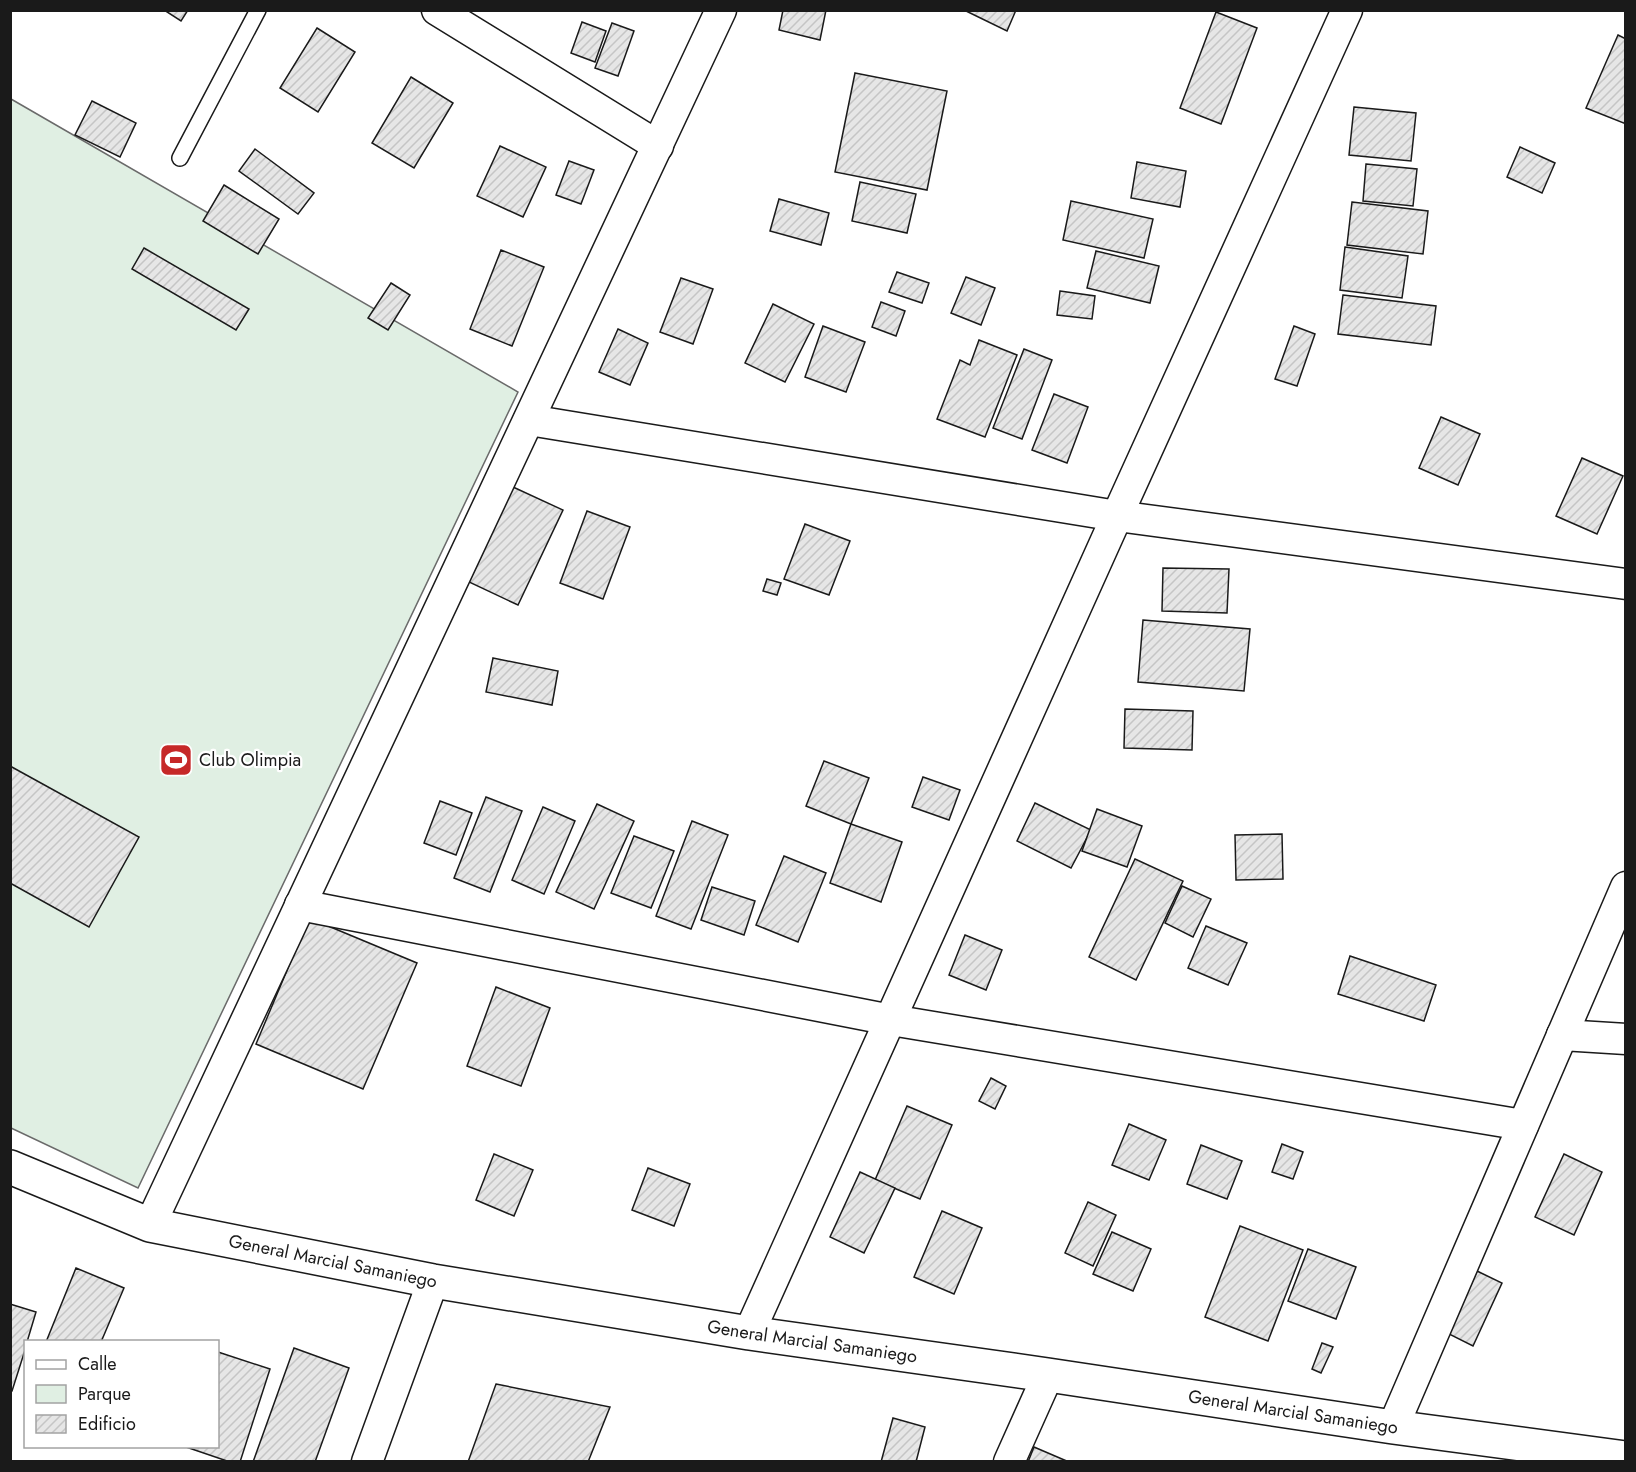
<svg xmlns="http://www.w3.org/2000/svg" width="1636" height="1472" font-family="Jost,sans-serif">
	<defs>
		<pattern id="building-hatch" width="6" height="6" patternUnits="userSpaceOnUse" patternTransform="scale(1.5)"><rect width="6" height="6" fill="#e6e6e6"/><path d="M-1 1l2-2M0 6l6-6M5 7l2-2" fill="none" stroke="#c5c5c5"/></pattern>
	</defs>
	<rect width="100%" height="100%" fill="#fff"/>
	<path fill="#e0efe3" stroke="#6a6a6a" stroke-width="1.5" d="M 11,99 L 518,392 L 138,1188 L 11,1128 Z"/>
	<g fill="url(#building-hatch)" stroke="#1a1a1a" stroke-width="1.5">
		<path d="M 164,10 L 188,10 L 181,21 Z"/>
		<path d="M 783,10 L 826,10 L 820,40 L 779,30 Z"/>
		<path d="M 964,10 L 1016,10 L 1007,31 Z"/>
		<path d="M 1216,12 L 1257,28 L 1221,124 L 1180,108 Z"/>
		<path d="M 582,22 L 606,31 L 595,62 L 571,53 Z"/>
		<path d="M 612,23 L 634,31 L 618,76 L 595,68 Z"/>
		<path d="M 317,28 L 355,52 L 318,112 L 280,88 Z"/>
		<path d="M 1618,35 L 1626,39 L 1626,124 L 1586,108 Z"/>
		<path d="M 855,73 L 947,91 L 927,190 L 835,172 Z"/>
		<path d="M 411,77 L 453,103 L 414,168 L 372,143 Z"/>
		<path d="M 92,101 L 136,123 L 120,157 L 75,135 Z"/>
		<path d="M 1354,107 L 1416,113 L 1411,161 L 1349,155 Z"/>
		<path d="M 500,146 L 546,167 L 523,217 L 477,196 Z"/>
		<path d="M 1520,147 L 1555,163 L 1542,193 L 1507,177 Z"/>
		<path d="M 255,149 L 314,193 L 298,214 L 239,171 Z"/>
		<path d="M 569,161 L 594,170 L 581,204 L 556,195 Z"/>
		<path d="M 1137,162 L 1186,171 L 1180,207 L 1131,198 Z"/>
		<path d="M 1366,164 L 1417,169 L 1413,206 L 1363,201 Z"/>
		<path d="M 860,182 L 916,194 L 907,233 L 852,221 Z"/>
		<path d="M 224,185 L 279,219 L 258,254 L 203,221 Z"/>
		<path d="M 779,199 L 829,213 L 821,245 L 770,231 Z"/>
		<path d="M 1071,201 L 1153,219 L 1144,258 L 1063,240 Z"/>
		<path d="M 1352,202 L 1428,211 L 1423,254 L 1347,245 Z"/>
		<path d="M 1345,247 L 1408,256 L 1402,298 L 1340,290 Z"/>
		<path d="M 144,248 L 249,309 L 236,330 L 132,269 Z"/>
		<path d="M 501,250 L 544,267 L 512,346 L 470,329 Z"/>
		<path d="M 1096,251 L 1159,266 L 1150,303 L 1087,288 Z"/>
		<path d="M 897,272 L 929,283 L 922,303 L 889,292 Z"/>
		<path d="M 966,277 L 995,288 L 981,325 L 951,313 Z"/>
		<path d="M 681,278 L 713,289 L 693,344 L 660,332 Z"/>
		<path d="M 391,283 L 410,295 L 388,330 L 368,318 Z"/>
		<path d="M 1060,291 L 1095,296 L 1092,319 L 1057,315 Z"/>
		<path d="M 1343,295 L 1436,306 L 1431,345 L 1338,334 Z"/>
		<path d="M 881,302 L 905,311 L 896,336 L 872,327 Z"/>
		<path d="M 773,304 L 814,324 L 785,382 L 745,363 Z"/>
		<path d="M 823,326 L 865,342 L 846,392 L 805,377 Z"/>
		<path d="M 1294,326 L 1315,334 L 1297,386 L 1275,379 Z"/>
		<path d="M 618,329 L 648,343 L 630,385 L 599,372 Z"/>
		<path d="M 979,340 L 1017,355 L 985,437 L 937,419 L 960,360 L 970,365 Z"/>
		<path d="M 1024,349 L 1052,360 L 1022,439 L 993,428 Z"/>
		<path d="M 1054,394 L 1088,407 L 1067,463 L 1032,450 Z"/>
		<path d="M 1441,417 L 1480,434 L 1458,485 L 1419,468 Z"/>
		<path d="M 1582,458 L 1623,476 L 1597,534 L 1556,516 Z"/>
		<path d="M 513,487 L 563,510 L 518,605 L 469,582 Z"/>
		<path d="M 587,511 L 630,527 L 603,599 L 560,583 Z"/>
		<path d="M 805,524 L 850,541 L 829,595 L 784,579 Z"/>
		<path d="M 1163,568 L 1229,569 L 1227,613 L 1162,611 Z"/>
		<path d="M 767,579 L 781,583 L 777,595 L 763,591 Z"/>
		<path d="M 1143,620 L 1250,629 L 1244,691 L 1138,682 Z"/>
		<path d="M 493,658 L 558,671 L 552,705 L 486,692 Z"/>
		<path d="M 1125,709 L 1193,711 L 1192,750 L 1124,748 Z"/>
		<path d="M 824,761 L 869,778 L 851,824 L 806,806 Z"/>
		<path d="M 10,766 L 139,837 L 89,927 L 10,883 Z"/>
		<path d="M 923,777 L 960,790 L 949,820 L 912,807 Z"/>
		<path d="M 486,797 L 522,811 L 490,892 L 454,878 Z"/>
		<path d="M 440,801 L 472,813 L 456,855 L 424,843 Z"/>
		<path d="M 1035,803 L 1091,830 L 1071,868 L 1017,841 Z"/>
		<path d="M 597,804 L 634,821 L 594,909 L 556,892 Z"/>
		<path d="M 543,807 L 575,821 L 544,894 L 512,880 Z"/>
		<path d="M 1097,809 L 1142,826 L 1127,867 L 1082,851 Z"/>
		<path d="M 692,821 L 728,835 L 691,929 L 656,916 Z"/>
		<path d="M 851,824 L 902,842 L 881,902 L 830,883 Z"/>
		<path d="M 1282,834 L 1283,879 L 1236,880 L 1235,835 Z"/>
		<path d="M 634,836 L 674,851 L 651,908 L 611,893 Z"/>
		<path d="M 784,856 L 826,873 L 798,942 L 756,925 Z"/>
		<path d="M 1135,859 L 1183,881 L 1136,980 L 1089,957 Z"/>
		<path d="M 1182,886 L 1211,899 L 1193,937 L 1165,923 Z"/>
		<path d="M 712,887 L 755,901 L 744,935 L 701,920 Z"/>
		<path d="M 309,918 L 417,963 L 363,1089 L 256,1044 Z"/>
		<path d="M 1206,926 L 1247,943 L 1228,985 L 1188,968 Z"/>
		<path d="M 965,935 L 1002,950 L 986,990 L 949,975 Z"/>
		<path d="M 1350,956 L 1436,985 L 1424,1021 L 1338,994 Z"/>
		<path d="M 496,987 L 550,1008 L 521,1086 L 467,1066 Z"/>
		<path d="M 991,1078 L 1006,1086 L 995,1109 L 979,1101 Z"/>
		<path d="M 907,1106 L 952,1125 L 920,1199 L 875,1180 Z"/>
		<path d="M 1129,1124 L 1166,1140 L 1149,1180 L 1112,1165 Z"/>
		<path d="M 1282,1144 L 1303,1152 L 1293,1179 L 1272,1172 Z"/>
		<path d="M 1201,1145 L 1242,1161 L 1227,1199 L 1187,1184 Z"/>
		<path d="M 494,1154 L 533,1170 L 514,1216 L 476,1200 Z"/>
		<path d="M 1564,1154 L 1602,1172 L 1574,1235 L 1535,1217 Z"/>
		<path d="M 648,1168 L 690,1184 L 674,1226 L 632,1210 Z"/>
		<path d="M 860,1172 L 895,1188 L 864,1253 L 830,1237 Z"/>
		<path d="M 1088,1202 L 1116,1215 L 1093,1266 L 1065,1253 Z"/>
		<path d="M 942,1211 L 982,1228 L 954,1294 L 914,1277 Z"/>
		<path d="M 1240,1226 L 1303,1250 L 1268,1341 L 1205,1317 Z"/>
		<path d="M 1112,1232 L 1151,1249 L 1133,1291 L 1093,1274 Z"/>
		<path d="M 1308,1249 L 1356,1267 L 1336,1319 L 1288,1301 Z"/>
		<path d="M 76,1268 L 124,1288 L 101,1342 L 46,1342 Z"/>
		<path d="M 1477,1271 L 1502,1283 L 1473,1346 L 1449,1334 Z"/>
		<path d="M 10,1304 L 36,1312 L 27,1342 L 26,1342 L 26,1347 L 12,1391 L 10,1391 Z"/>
		<path d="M 1322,1343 L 1333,1347 L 1321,1373 L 1312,1369 Z"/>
		<path d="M 294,1348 L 349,1368 L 315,1462 L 253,1462 Z"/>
		<path d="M 218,1352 L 270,1369 L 240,1462 L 230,1462 L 186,1447 L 218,1446 Z"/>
		<path d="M 496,1384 L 610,1407 L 588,1462 L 468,1462 Z"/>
		<path d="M 893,1418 L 925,1427 L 916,1462 L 881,1462 Z"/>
		<path d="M 1034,1447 L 1069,1462 L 1028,1462 Z"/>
	</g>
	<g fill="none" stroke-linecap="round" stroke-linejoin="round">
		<defs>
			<path id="service" d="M 180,158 L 258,10"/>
			<g id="minor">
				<path d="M 437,10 L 658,146"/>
				<path d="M 529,420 L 1117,516 L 1626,584"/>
				<path d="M 300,905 L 891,1020 L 1523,1125"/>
				<path d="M 1562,1035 L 1626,1039"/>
				<path d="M 150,1225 L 721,10"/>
				<path d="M 749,1333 L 1117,516 L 1347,10"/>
				<path d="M 1393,1427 L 1626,887"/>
				<path d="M 367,1462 L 433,1281"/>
				<path d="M 1009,1462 L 1048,1375"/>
			</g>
			<g id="primary">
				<path id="s1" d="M 10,1167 L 150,1225 L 433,1281 L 749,1333 L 1048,1375 L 1393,1427 L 1626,1458"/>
			</g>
		</defs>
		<use href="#service" stroke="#1a1a1a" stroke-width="18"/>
		<use href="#minor" stroke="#1a1a1a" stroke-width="33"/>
		<use href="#primary" stroke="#1a1a1a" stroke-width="36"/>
		<use href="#service" stroke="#fff" stroke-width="15"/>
		<use href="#minor" stroke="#fff" stroke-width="30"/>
		<use href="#primary" stroke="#fff" stroke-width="33"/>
	</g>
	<defs>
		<symbol id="stadium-square" viewBox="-11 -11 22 22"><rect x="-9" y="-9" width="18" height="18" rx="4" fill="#c62828" stroke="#fff"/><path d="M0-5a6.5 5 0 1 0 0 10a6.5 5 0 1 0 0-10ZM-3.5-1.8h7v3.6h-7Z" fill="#fff"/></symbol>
	</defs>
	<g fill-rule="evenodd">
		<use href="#stadium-square" x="157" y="741" width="38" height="38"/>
	</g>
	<g text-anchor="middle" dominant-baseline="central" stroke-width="4.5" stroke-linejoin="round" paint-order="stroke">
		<g font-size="18" fill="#1a1a1a" stroke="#fff" text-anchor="start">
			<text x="199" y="760">Club Olimpia</text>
		</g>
		<g font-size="18" fill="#1a1a1a" stroke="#fff">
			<text stroke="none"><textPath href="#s1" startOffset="338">General Marcial Samaniego</textPath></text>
			<text stroke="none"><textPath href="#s1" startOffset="824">General Marcial Samaniego</textPath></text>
			<text stroke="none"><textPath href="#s1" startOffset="1310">General Marcial Samaniego</textPath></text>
		</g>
	</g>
	<rect width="1636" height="1472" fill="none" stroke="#1a1a1a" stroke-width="24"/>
	<rect x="24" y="1340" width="195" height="108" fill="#ffffff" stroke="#a3a3a3" stroke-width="1.5"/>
	<rect x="36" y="1360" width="30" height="9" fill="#ffffff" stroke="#a3a3a3" stroke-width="1.5"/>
	<text x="78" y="1370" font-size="18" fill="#1a1a1a">Calle</text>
	<rect x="36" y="1385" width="30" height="18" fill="#e0efe3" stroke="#a3a3a3" stroke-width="1.5"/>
	<text x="78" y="1400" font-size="18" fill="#1a1a1a">Parque</text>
	<rect x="36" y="1415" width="30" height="18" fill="url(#building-hatch)" stroke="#a3a3a3" stroke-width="1.5"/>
	<text x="78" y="1430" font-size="18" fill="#1a1a1a">Edificio</text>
</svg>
